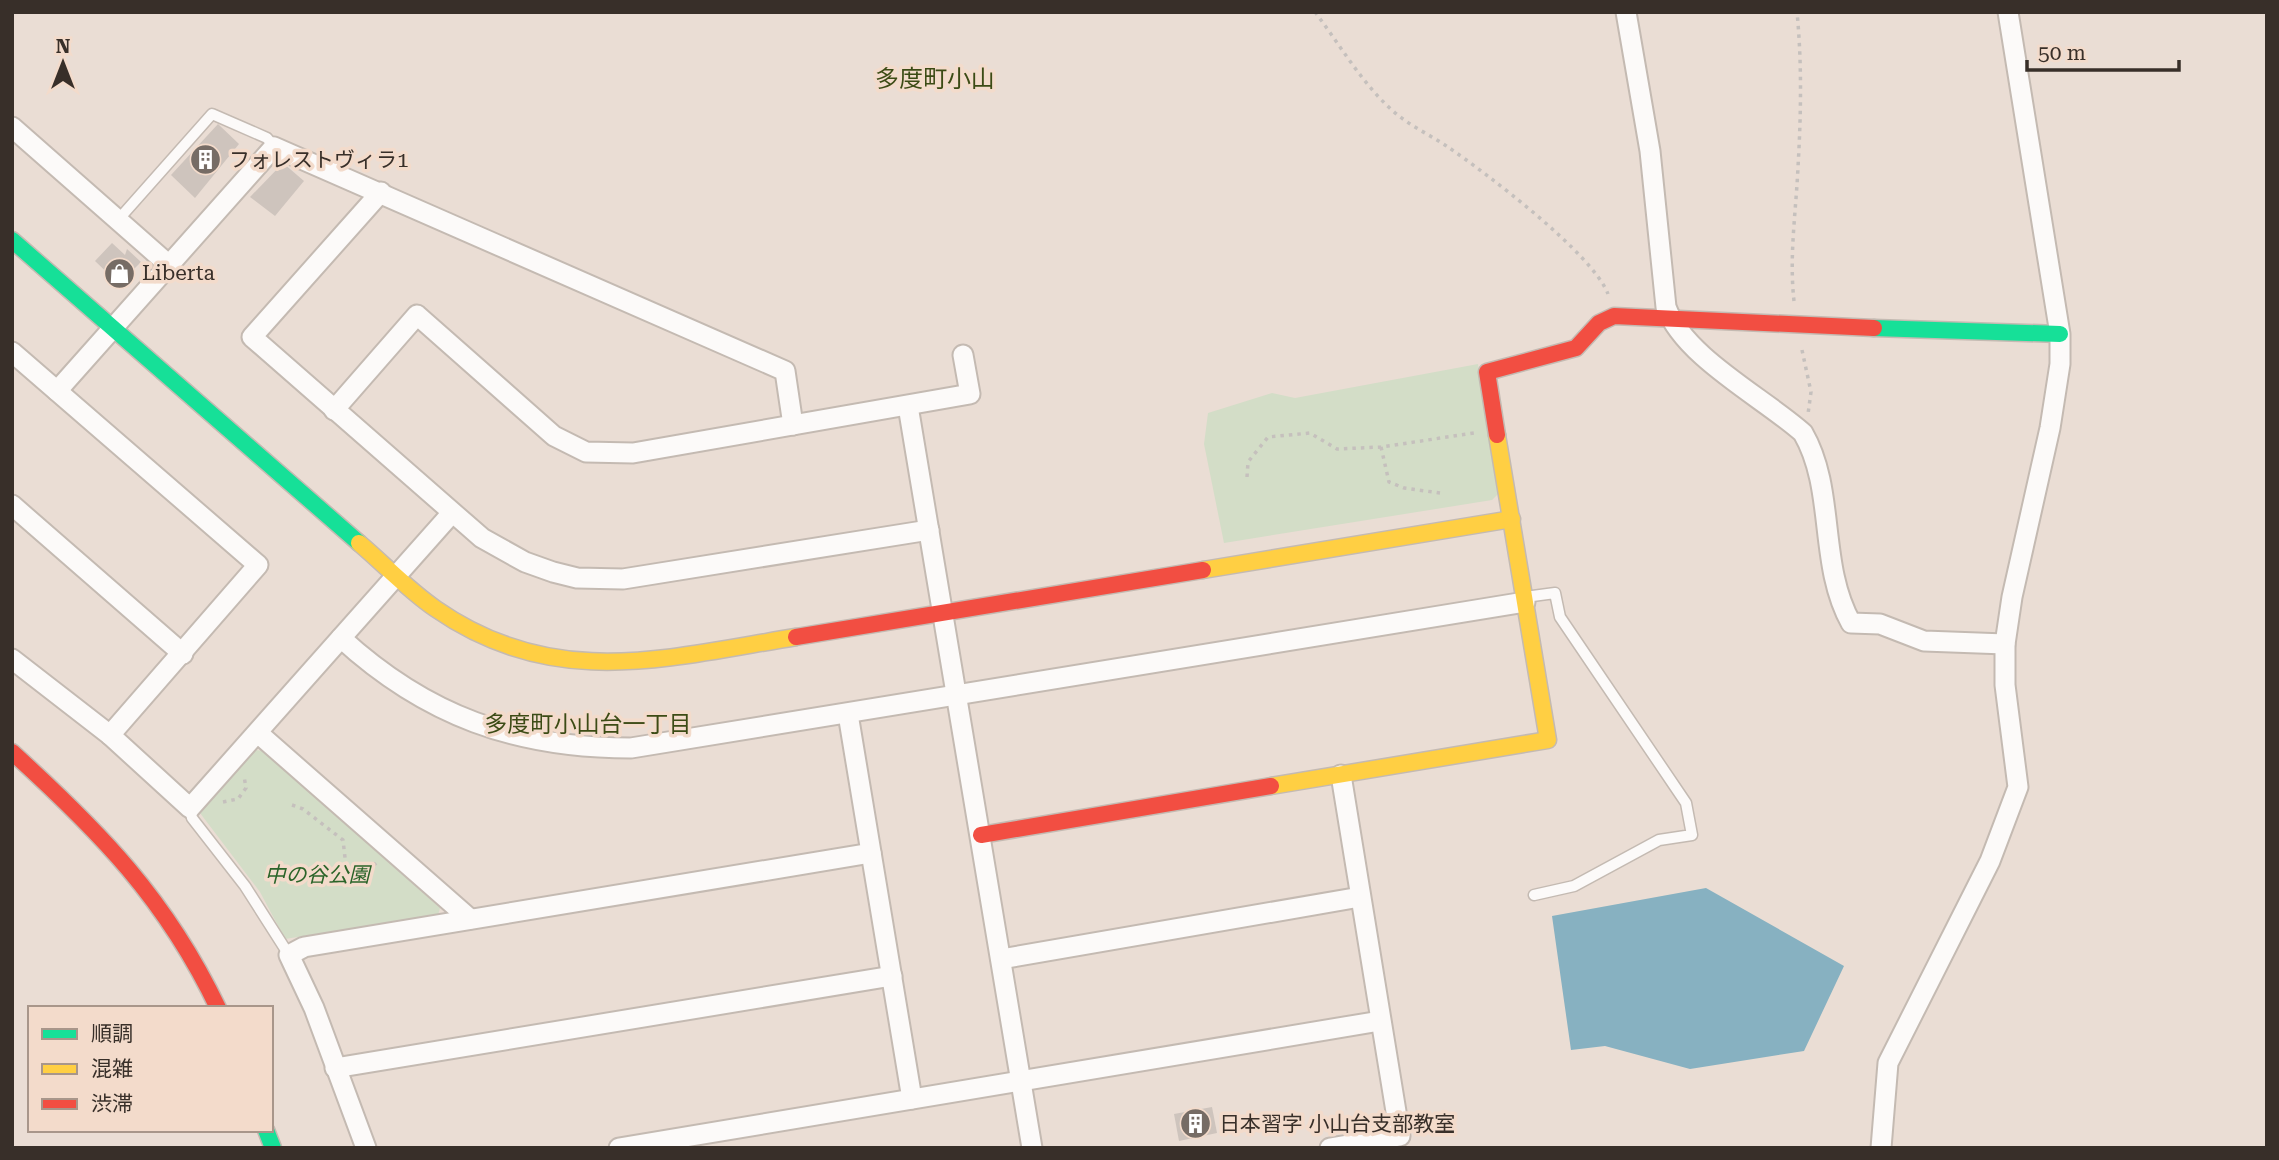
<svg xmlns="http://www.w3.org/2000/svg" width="2279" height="1160" font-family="'Roboto Serif','Noto Sans JP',serif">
	<rect width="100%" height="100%" fill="#eaddd4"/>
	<g fill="#d3ddc7">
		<path d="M 1478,364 L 1498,494 L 1492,500 L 1224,543 L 1204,444 L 1208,413 L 1272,393 L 1295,398 Z"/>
		<path d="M 255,750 L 265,751 L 440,908 L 438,915 L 285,939 L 260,892 L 200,813 C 201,792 238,763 255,750 Z"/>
	</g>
	<path fill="#87b1c1" d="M 1706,888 L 1844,966 L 1804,1051 L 1690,1069 L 1605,1046 L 1571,1050 L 1552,916 Z"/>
	<g fill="#cec4bd">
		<path d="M 218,124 L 239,144 L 195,198 L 171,175 Z"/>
		<path d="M 283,163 L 304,181 L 275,216 L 250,197 Z"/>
		<path d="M 112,243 L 125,255 L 127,249 L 141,262 L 119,284 L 95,261 Z"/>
		<path d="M 1212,1107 L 1217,1133 L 1179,1141 L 1174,1114 Z"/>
	</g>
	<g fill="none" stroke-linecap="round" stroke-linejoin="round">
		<defs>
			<g id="lane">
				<path d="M 118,220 L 212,114 L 267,138 L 274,147"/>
				<path d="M 1525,597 L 1555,593 L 1560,617 L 1686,803 L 1692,835 L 1659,840 L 1574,886 L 1534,895"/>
				<path d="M 190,808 L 192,818 L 245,886 L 289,955"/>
			</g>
			<g id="street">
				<path d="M 1626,12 L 1650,151 L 1666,307 C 1684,357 1764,398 1803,433 C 1836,490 1818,564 1851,623 L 1880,624 L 1924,641 L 2005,644"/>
				<path d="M 12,127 L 169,265"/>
				<path d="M 381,192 L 252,337 L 482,538 L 525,562 L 553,572 L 577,578 L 623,579 L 929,530"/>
				<path d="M 12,352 L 258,565 L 110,735"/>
				<path d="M 57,391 L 274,147 L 785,371 L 793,425"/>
				<path d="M 908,406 L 1032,1148"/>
				<path d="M 334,410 L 417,315 L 554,436 L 586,452 L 633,453 L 970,394 L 963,355"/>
				<path d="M 12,505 L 183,654"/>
				<path d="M 341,638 C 426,716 516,748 631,748 L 1525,602"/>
				<path d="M 12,659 L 110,735 L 190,808 L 451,514"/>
				<path d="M 848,714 L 912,1099"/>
				<path d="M 259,734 L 470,919"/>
				<path d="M 1001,959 L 1360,897"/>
				<path d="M 335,1068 L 892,976"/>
				<path d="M 366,1148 L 314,1008 L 289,955 L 304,947 L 871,853"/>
				<path d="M 619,1148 L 1380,1021"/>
				<path d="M 1330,1148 L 1400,1136 L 1341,775"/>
				<path d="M 1881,1148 L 1888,1063 L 1990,861 L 2018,787 L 2005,685 L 2005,644 L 2012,597 L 2050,428 L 2060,364 L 2060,334 L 2008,12"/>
			</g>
			<g id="fast">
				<path d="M 12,240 L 359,543"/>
				<path d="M 1874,328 L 2060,334"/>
				<path d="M 266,1130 L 273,1148"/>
			</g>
			<g id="slow">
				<path d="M 359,543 C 384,564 408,590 436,609 C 554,691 667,658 796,637"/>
				<path d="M 1203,570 L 1512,519"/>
				<path d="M 1271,786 L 1548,740 L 1497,435"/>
			</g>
			<g id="jam">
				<path d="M 1497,435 L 1487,372 L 1576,348 L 1599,323 L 1614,316 L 1874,328"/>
				<path d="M 796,637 L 1203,570"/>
				<path d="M 12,752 C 100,832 166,899 218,1008"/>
				<path d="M 981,835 L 1271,786"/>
			</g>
		</defs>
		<use href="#lane" stroke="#c4bab2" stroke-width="13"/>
		<use href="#street" stroke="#c4bab2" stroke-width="23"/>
		<use href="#fast" stroke="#c4bab2" stroke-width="19"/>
		<use href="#slow" stroke="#c4bab2" stroke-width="19"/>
		<use href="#jam" stroke="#c4bab2" stroke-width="19"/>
		<g stroke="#c5c0bd" stroke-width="3.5" stroke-dasharray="3.5 5" stroke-linecap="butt">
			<path d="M 1315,12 C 1341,46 1365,89 1399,116 C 1414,128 1432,136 1448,147 C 1486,173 1593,254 1608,294"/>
			<path d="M 1794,301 C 1789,256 1796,212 1798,167 C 1801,115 1802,64 1797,12"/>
			<path d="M 1802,350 L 1811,392 L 1808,414"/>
			<path d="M 1381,447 L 1389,482 L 1404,488 L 1440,493"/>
			<path d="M 1247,477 L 1248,462 L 1268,437 L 1310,433 L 1337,449 L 1381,447 L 1474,433"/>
			<path d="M 223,802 L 238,799 L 246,788 L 244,776"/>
			<path d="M 292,805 L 303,809 L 343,840 L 347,875"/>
			<path d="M 343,876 L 368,871 L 376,863"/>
		</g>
		<use href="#lane" stroke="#fcfaf9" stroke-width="10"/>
		<use href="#street" stroke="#fcfaf9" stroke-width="19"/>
		<use href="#fast" stroke="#16e098" stroke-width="16"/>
		<use href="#slow" stroke="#ffcf43" stroke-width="16"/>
		<use href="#jam" stroke="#f24e42" stroke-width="16"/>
	</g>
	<defs>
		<symbol id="building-disc" viewBox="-11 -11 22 22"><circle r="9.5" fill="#766c65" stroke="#f3dbcb"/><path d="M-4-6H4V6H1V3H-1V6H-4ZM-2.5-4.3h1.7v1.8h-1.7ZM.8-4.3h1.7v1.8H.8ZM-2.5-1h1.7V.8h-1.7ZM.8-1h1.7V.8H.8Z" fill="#fff"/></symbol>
		<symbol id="shop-disc" viewBox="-11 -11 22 22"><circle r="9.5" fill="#766c65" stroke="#f3dbcb"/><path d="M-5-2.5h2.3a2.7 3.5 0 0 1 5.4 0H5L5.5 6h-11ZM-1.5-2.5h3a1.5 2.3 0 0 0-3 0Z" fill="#fff"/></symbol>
	</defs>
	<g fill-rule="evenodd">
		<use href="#building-disc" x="188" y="142" width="35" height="35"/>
		<use href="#shop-disc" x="102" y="256" width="35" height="35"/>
		<use href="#building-disc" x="1178" y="1106" width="35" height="35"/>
	</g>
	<g text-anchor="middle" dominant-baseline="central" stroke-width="7" stroke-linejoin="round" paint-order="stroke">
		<g font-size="21" fill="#382f29" stroke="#f3dbcb" text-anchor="start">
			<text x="229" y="160">フォレストヴィラ1</text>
			<text x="142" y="273">Liberta</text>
			<text x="1219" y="1124">日本習字 小山台支部教室</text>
		</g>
		<g font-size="21" font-style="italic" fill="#2b6429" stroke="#f3dbcb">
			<text x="317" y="875">中の谷公園</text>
		</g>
		<g font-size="23" fill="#3c4b15" stroke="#f3dbcb">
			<text x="588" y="724">多度町小山台一丁目</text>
		</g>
		<g font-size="24" fill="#3c4b15" stroke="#f3dbcb">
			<text x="935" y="79">多度町小山</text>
		</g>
	</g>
	<rect width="2279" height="1160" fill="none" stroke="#382f29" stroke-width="28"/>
	<rect x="28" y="1006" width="245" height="126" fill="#f3dbcb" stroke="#a8968a" stroke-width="2"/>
	<rect x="42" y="1029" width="35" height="10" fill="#16e098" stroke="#a8968a" stroke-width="2"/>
	<text x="91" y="1041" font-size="21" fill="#382f29">順調</text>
	<rect x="42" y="1064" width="35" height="10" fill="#ffcf43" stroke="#a8968a" stroke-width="2"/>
	<text x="91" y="1076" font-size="21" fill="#382f29">混雑</text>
	<rect x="42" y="1099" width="35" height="10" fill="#f24e42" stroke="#a8968a" stroke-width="2"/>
	<text x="91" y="1111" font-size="21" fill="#382f29">渋滞</text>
	<g transform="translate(63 63)" stroke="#f3dbcb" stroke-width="5" paint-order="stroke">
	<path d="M0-5L12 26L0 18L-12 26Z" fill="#382f29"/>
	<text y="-10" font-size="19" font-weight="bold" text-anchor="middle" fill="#382f29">N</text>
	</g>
	<path d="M2027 60v10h152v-10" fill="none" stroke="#382f29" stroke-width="3.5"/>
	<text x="2038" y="60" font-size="21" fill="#382f29" stroke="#f3dbcb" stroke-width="5" paint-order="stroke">50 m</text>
</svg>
